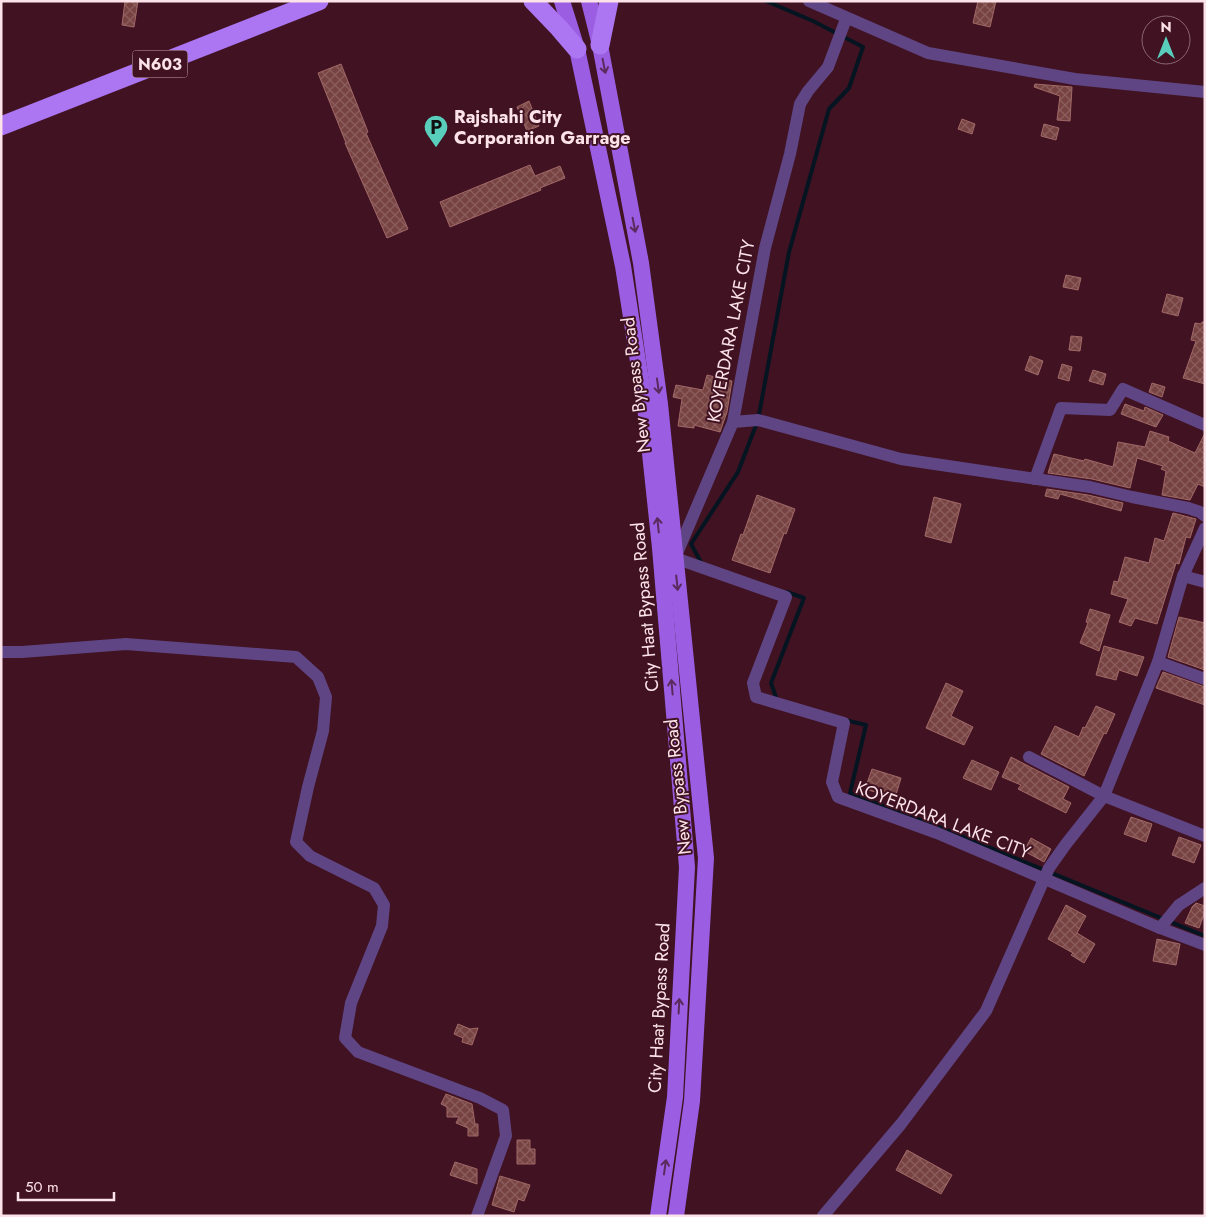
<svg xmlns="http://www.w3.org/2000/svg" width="1206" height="1217" font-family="Jost,sans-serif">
	<defs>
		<pattern id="building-cross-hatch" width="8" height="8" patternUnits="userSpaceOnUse" patternTransform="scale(1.25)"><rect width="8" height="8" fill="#774342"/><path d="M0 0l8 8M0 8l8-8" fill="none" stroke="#8b5e5d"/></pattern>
	</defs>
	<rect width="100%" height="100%" fill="#401222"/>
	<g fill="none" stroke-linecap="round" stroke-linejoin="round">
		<g stroke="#041521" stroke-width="4">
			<path d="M 702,564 L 691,544 L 738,472 L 758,420 L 789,252 L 829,109 L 849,88 L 863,47 L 813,21 L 766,1"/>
			<path d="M 777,700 L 771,683 L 804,598 L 787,592"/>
			<path d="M 845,720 L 866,725 L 850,793 L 947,830 L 1205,936"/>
		</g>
	</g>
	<g fill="url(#building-cross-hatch)" stroke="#a16967">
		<path d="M 125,1 L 138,1 L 134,27 L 122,25 Z"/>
		<path d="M 978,1 L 996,1 L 990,27 L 973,23 Z"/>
		<path d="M 341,64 L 368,132 L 366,133 L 408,229 L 387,238 L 345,143 L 346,143 L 318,73 Z"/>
		<path d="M 1035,84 L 1072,87 L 1070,121 L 1057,120 L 1060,96 L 1034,87 Z"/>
		<path d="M 529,101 L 539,126 L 527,131 L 517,107 Z"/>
		<path d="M 962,119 L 975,124 L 972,134 L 958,129 Z"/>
		<path d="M 1044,124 L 1059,128 L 1056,140 L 1041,136 Z"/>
		<path d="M 530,165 L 535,176 L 560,166 L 565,178 L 540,188 L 541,190 L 450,227 L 440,202 Z"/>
		<path d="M 1066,275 L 1081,278 L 1078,290 L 1063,287 Z"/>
		<path d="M 1167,294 L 1183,298 L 1178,316 L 1162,312 Z"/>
		<path d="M 1202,322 L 1205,322 L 1205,384 L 1183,378 L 1196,341 L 1191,340 L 1195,323 L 1201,324 Z"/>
		<path d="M 1071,336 L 1082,337 L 1080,351 L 1069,350 Z"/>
		<path d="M 1030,356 L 1043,361 L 1038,375 L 1025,370 Z"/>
		<path d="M 1062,364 L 1072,367 L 1069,381 L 1058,378 Z"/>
		<path d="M 1093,370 L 1106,374 L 1103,385 L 1089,381 Z"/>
		<path d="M 707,375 L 732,381 L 727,412 L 720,432 L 694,425 L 694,428 L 678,426 L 682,399 L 673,397 L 676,385 L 703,390 Z"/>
		<path d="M 1152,383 L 1165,387 L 1162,397 L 1149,392 Z"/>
		<path d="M 1125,404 L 1144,411 L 1145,407 L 1163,415 L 1156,427 L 1121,414 Z"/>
		<path d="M 1150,431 L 1169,437 L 1168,441 L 1195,453 L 1205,433 L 1205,487 L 1198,484 L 1190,500 L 1162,495 L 1166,471 L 1161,469 L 1163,466 L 1137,458 L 1130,488 L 1092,479 L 1048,473 L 1054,454 L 1084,461 L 1085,459 L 1113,467 L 1118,442 L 1145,447 Z"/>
		<path d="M 1047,489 L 1088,495 L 1123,503 L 1121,511 L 1060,494 L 1058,499 L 1045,496 Z"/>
		<path d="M 757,495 L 795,509 L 786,534 L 784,533 L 770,573 L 732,560 L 741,534 L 743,535 Z"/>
		<path d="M 934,497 L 961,504 L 951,543 L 925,536 Z"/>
		<path d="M 1173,513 L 1196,519 L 1190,538 L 1186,537 L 1179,564 L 1176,563 L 1157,624 L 1135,618 L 1131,626 L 1119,622 L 1128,599 L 1111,594 L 1114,581 L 1118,582 L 1125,557 L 1149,563 L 1155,538 L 1164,541 Z"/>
		<path d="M 1090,609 L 1110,615 L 1099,651 L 1080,643 L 1088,623 L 1086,622 Z"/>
		<path d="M 1179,617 L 1205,623 L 1205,670 L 1168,657 Z"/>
		<path d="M 1104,646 L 1144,657 L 1137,676 L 1119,670 L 1116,680 L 1096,675 Z"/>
		<path d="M 1163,672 L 1205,687 L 1205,705 L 1156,688 Z"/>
		<path d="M 946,683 L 963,691 L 951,716 L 973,727 L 964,745 L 926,728 Z"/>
		<path d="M 1096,706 L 1115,714 L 1106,734 L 1104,733 L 1084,776 L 1041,754 L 1055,726 L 1079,737 L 1083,727 L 1085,728 Z"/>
		<path d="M 1011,757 L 1069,787 L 1063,799 L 1071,803 L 1066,813 L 1018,789 L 1021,785 L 1002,777 Z"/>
		<path d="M 972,760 L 999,772 L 991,790 L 963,778 Z"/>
		<path d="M 872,769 L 901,778 L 895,798 L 865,789 Z"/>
		<path d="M 1131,817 L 1152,824 L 1146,842 L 1124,834 Z"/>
		<path d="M 1179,837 L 1201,845 L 1194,863 L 1172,855 Z"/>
		<path d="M 1031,838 L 1051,849 L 1044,862 L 1024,851 Z"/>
		<path d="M 1196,903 L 1205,906 L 1205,912 L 1199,928 L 1185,923 L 1192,907 Z"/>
		<path d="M 1066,905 L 1086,916 L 1077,933 L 1095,944 L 1084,963 L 1071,955 L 1073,953 L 1048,939 Z"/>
		<path d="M 1157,939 L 1180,944 L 1176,965 L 1153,961 Z"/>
		<path d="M 458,1024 L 470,1029 L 478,1028 L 472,1045 L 462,1042 L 463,1038 L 454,1034 Z"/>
		<path d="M 446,1094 L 472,1104 L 475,1124 L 478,1124 L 478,1136 L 468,1136 L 468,1128 L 456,1123 L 459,1117 L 447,1117 L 447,1107 L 441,1104 Z"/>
		<path d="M 517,1140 L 530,1140 L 530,1149 L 535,1149 L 535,1164 L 517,1164 Z"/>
		<path d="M 907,1150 L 952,1175 L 941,1194 L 896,1170 Z"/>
		<path d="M 455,1162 L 477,1169 L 477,1184 L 450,1175 Z"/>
		<path d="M 500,1176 L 530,1185 L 524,1201 L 518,1199 L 514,1212 L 492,1205 Z"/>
	</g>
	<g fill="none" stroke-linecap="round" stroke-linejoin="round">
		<g stroke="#5f4583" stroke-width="12">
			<path d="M 809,1 L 928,53 L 1075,79 L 1205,92"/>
			<path d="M 846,19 L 828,67 L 808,91 L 800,104 L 790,154 L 765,248 L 733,422 L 675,558 L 786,597 L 753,683 L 756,697 L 844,723 L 832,782 L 838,797 L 937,833 L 1160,928 L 1205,945"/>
			<path d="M 733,422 L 758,420 L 901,459 L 1090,487 L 1132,497 L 1188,508 L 1200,512 L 1205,516"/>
			<path d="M 1035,479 L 1061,408 L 1110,410 L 1123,389 L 1205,425"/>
			<path d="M 1183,576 L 1205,582"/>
			<path d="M 1,652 L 22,652 L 126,644 L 296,657 L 318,677 L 326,697 L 323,731 L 308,787 L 296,842 L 310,856 L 374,888 L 384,905 L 382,926 L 351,1003 L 345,1038 L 358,1052 L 480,1098 L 503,1110 L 506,1136 L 477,1216"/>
			<path d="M 1158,662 L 1205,679"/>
			<path d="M 1029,757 L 1104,796 L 1205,836"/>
			<path d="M 1160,928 L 1179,905 L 1205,888"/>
			<path d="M 823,1216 L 901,1124 L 986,1011 L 1049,868 L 1066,844 L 1104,796 L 1158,662 L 1183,576 L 1205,528"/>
		</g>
		<g stroke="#9b5ee2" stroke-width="16">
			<path d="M 562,1 L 577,49 L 623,266 L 645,406 L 660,548 L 687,867 L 675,1097 L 658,1216"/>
			<path d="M 589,1 L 600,45 L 641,263 L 660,404 L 706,858 L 692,1101 L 676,1216"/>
		</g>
		<g stroke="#ac75f2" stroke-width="19">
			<path d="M 533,1 L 559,28 L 577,49"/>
			<path d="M 600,45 L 609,1"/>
			<path d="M 1,126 L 319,1"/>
		</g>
	</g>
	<defs><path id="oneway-shaft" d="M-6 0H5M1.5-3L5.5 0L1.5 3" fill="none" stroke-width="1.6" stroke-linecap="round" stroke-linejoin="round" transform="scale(1.25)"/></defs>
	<g stroke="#5b295c">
		<use href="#oneway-shaft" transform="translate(604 66) rotate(79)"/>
		<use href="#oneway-shaft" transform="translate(634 225) rotate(79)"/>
		<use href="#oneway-shaft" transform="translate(658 386) rotate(82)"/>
		<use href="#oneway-shaft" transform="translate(658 525) rotate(-96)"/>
		<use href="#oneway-shaft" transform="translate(677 583) rotate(84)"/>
		<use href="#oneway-shaft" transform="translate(672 687) rotate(-95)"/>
		<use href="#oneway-shaft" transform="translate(679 1006) rotate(-87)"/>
		<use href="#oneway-shaft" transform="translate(665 1167) rotate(-82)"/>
	</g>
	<defs>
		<symbol id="parking-pin" viewBox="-11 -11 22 30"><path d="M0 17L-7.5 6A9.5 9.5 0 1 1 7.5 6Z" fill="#5acebd" stroke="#401222"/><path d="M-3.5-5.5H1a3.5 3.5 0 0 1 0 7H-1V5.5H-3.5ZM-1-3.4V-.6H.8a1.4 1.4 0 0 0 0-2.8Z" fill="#111"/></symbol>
	</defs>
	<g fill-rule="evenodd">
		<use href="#parking-pin" x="422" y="113" width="28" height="38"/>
	</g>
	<g text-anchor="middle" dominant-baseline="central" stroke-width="4" stroke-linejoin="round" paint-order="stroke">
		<rect fill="#401222" stroke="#c4a4ad" stroke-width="1" x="132.5" y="50.5" width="55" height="27" rx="4"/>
		<g font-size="16" font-weight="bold" fill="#fce3e9">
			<text x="160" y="64">N603</text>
		</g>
		<g font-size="18" font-weight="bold" fill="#fce3e9" stroke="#401222" text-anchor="start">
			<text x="454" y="117">Rajshahi City<tspan x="454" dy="21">Corporation Garrage</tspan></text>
		</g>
		<g font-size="18" fill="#fce3e9" stroke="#401222">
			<text transform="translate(731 331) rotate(-79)">KOYERDARA LAKE CITY</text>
			<text transform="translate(636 385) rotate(-97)">New Bypass Road</text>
			<text transform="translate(645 607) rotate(-95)">City Haat Bypass Road</text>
			<text transform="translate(678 787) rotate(-96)">New Bypass Road</text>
			<text transform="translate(943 820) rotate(21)">KOYERDARA LAKE CITY</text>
			<text transform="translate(659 1008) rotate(-87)">City Haat Bypass Road</text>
		</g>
	</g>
	<rect width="1206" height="1217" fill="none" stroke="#fce3e9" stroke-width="5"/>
	<g transform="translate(1166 40)"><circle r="24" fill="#401222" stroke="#8b6672"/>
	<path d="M0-4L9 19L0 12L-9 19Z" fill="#5acebd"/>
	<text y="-8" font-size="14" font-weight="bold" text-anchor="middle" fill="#fce3e9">N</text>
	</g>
	<path d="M18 1192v8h96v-8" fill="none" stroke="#fce3e9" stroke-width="2.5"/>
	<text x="25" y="1192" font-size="15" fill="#fce3e9" stroke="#401222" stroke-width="4" paint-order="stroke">50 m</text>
</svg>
